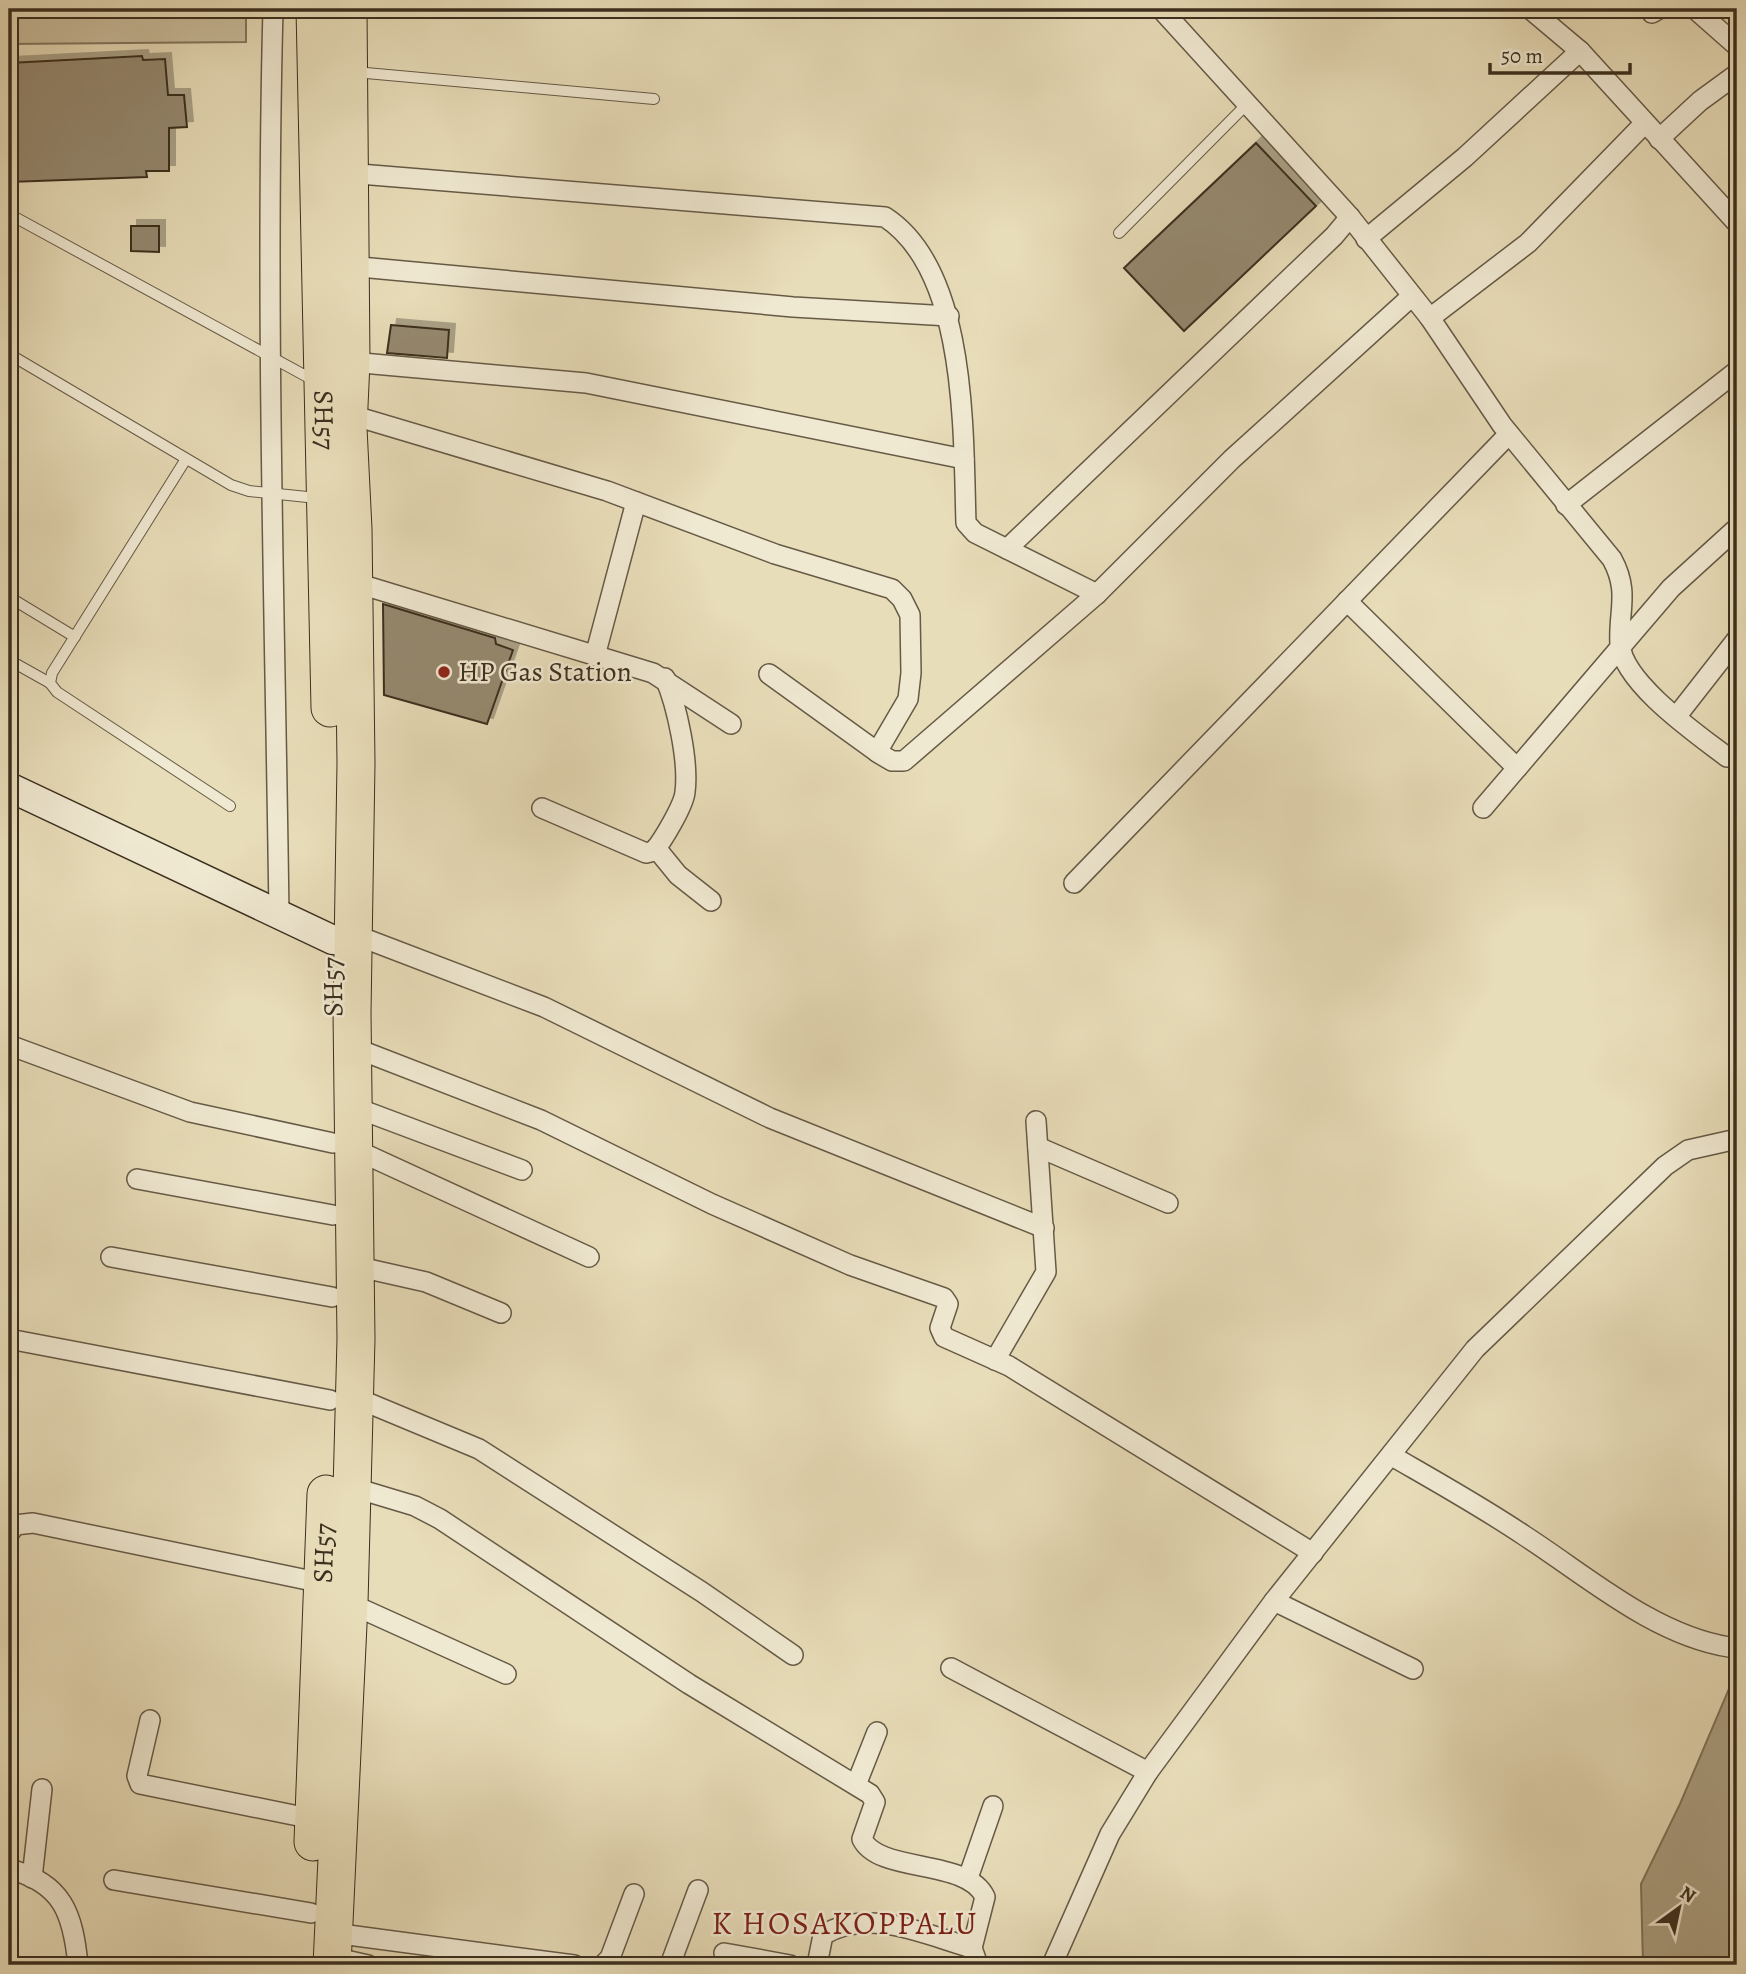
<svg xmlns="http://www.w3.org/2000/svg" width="1746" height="1974" font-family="Alegreya,serif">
	<defs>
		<filter id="shadow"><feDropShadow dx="6" dy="-6" stdDeviation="0" flood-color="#0004"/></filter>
	</defs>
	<rect width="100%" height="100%" fill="#e8ddb9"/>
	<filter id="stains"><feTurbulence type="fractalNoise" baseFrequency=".00286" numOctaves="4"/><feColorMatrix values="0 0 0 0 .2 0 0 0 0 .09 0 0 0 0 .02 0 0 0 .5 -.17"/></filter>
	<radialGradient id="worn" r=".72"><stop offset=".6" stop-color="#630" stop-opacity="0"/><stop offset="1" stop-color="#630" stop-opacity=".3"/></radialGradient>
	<path fill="#cbbf9f" stroke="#83775f" stroke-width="2" d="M 9,9 L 246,9 L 246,42 L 9,44 Z"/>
	<path fill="#ada285" stroke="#7f745c" stroke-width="2" d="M 1737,1670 L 1737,1965 L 1643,1965 L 1641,1884 L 1680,1804 Z"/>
	<g fill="#95896f" stroke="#3b2f1f" stroke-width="2" filter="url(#shadow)">
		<path d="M 142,56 L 143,60 L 165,59 L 168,95 L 184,95 L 187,127 L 169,128 L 169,171 L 146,171 L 147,177 L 9,182 L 9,63 Z"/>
		<path d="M 1256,143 L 1316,206 L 1184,331 L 1124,268 Z"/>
		<path d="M 131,226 L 159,226 L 159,252 L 131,251 Z"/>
		<path d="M 391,325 L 449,330 L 447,358 L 387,353 Z"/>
		<path d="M 383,604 L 495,638 L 496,644 L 513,650 L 487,724 L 384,695 Z"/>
	</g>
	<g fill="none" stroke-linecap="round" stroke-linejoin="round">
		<defs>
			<g id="lane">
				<path d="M 355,72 L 654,99"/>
				<path d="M 9,214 L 315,381"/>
				<path d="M 1119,233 L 1247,104"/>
				<path d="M 9,354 L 231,485 L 249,491 L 317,498"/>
				<path d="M 186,459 L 52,673 L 50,683 L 57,692 L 230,806"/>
				<path d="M 9,597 L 75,637"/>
				<path d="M 9,660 L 50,683"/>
			</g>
			<g id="street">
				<path d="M 273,9 C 265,311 275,614 279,916"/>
				<path d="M 1161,9 L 1350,217 L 1430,318 L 1502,425 L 1612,559 C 1630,592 1618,611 1620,644 C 1623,683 1697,734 1727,757 L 1737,756"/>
				<path d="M 1530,9 L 1580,51 L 1737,223"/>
				<path d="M 1695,9 L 1737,46"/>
				<path d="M 1652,13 L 1659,9"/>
				<path d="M 1659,139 L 1700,101 L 1737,74"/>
				<path d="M 347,173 L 885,217 C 968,271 963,434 966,523 L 975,533 L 1097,594"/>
				<path d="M 1366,239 L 1465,157 L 1580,51"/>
				<path d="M 349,266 L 793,307 L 949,316"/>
				<path d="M 1430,318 L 1528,243 L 1644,124"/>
				<path d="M 351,362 L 586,383 L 964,459"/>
				<path d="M 348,414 L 607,491 L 775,554 L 892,589 L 902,599 L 910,615 L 911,673 L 908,699 L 877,752"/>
				<path d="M 1566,505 L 1737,371"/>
				<path d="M 1007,549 L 1334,236 L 1350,217"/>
				<path d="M 353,582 L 653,673 L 731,724"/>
				<path d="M 1347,601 L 1517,768"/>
				<path d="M 595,656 L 636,502"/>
				<path d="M 769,674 L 880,754 L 892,761 L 904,761 L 1097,594 L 1232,459 L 1412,296"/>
				<path d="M 1676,717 L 1737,639"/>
				<path d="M 542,808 L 646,853 L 654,851 C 663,840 684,805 685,792 C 689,762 677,706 665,678"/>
				<path d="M 1483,808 L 1671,588 L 1737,528"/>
				<path d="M 656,848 L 678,875 L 711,901"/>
				<path d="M 1074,883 L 1509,434"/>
				<path d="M 353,934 L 544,1007 L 770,1118 L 1044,1228"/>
				<path d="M 9,1045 L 190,1112 L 333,1143"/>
				<path d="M 355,1048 L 541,1120 L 712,1204 L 850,1265 L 944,1298 L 948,1304 L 940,1328 L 944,1337 L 1009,1366 L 1313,1553"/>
				<path d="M 354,1107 L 522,1170"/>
				<path d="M 1038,1147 L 1168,1203"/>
				<path d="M 354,1149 L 589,1257"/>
				<path d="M 137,1179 L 333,1215"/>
				<path d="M 111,1257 L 332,1297"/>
				<path d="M 355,1266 L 426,1282 L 501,1313"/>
				<path d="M 9,1339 L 330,1400"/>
				<path d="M 995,1360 L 1046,1272 L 1036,1121"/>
				<path d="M 354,1397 L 479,1449 L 702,1592 L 793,1655"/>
				<path d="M 1392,1456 C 1437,1482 1482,1507 1525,1536 C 1587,1576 1654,1635 1729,1647"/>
				<path d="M 345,1485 L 415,1506 L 440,1519 L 689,1684 L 870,1794 L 875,1802 L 862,1839 C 879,1874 967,1858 985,1897 L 972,1948 L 978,1965"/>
				<path d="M 9,1534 L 15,1525 L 33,1523 L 322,1583"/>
				<path d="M 1274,1601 L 1413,1669"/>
				<path d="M 349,1603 L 506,1674"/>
				<path d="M 951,1668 L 1148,1772"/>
				<path d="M 150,1720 L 137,1776 L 140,1784 L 313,1819"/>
				<path d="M 856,1785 L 877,1732"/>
				<path d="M 9,1869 C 63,1883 73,1914 78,1965"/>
				<path d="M 32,1878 L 42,1789"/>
				<path d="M 968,1878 L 993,1806"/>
				<path d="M 114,1880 L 311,1913"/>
				<path d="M 333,1933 L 574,1965"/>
				<path d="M 724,1953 L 790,1965"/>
				<path d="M 332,1957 L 368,1965"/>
				<path d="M 603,1965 L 610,1958 L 634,1894"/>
				<path d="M 670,1965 L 698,1890"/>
				<path d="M 817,1965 L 823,1935 C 869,1907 926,1935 972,1948"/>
				<path d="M 1052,1965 L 1110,1834 L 1148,1772 L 1274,1601 L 1475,1349 L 1665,1166 L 1688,1150 L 1737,1139"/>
			</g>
			<path id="secondary" d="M 9,787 L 333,940"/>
			<g id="highway">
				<path id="s1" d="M 315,9 L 330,708"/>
				<path id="s2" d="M 313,1842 L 326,1494"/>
				<path d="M 332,1965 L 349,1603 L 356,1339 L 352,1013 L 356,763 L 353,529 L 348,428 L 351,362 L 348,9"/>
			</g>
		</defs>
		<use href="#lane" stroke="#665a46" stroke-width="12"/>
		<use href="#street" stroke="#665a46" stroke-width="22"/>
		<use href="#secondary" stroke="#3b2f1f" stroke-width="31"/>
		<use href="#highway" stroke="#3b2f1f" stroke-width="39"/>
		<use href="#lane" stroke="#f0e9d2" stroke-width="10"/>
		<use href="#street" stroke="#f0e9d2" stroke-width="19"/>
		<use href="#secondary" stroke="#f0e9d2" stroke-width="28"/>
		<use href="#highway" stroke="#e8ddb9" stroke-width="37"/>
	</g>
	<circle fill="#8f2418" stroke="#f0e9d2" stroke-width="2.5" cx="444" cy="672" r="7"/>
	<g text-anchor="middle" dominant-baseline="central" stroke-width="5" stroke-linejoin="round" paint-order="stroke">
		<g font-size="28" fill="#3b2f1f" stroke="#f0e9d2">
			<text stroke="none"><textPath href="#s1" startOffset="411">SH57</textPath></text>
			<text transform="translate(333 987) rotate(-91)">SH57</text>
			<text stroke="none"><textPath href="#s2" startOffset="289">SH57</textPath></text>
		</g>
		<g font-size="28" fill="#3b2f1f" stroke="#f0e9d2" text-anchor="start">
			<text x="458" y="672">HP Gas Station</text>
		</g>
		<g font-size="32" letter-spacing="2" fill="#7a1f14" stroke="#f0e9d2">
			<text x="845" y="1923">K HOSAKOPPALU</text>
		</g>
	</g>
	<rect width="1746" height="1974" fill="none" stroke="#e8ddb9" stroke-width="35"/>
	<rect x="10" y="10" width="1725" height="1953" fill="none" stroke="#3b2f1f" stroke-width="3.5"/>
	<rect x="18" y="18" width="1711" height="1939" fill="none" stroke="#3b2f1f" stroke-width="2"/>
	<g transform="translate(1679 1908) rotate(33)" stroke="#f0e9d2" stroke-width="5" paint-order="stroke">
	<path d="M0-5L12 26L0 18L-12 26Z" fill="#3b2f1f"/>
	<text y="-10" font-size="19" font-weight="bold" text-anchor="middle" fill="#3b2f1f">N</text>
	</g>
	<path d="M1490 63v10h140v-10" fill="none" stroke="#3b2f1f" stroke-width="3.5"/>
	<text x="1501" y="63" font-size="21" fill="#3b2f1f" stroke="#f0e9d2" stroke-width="5" paint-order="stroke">50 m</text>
	<rect width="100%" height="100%" filter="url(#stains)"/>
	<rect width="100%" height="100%" fill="url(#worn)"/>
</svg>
